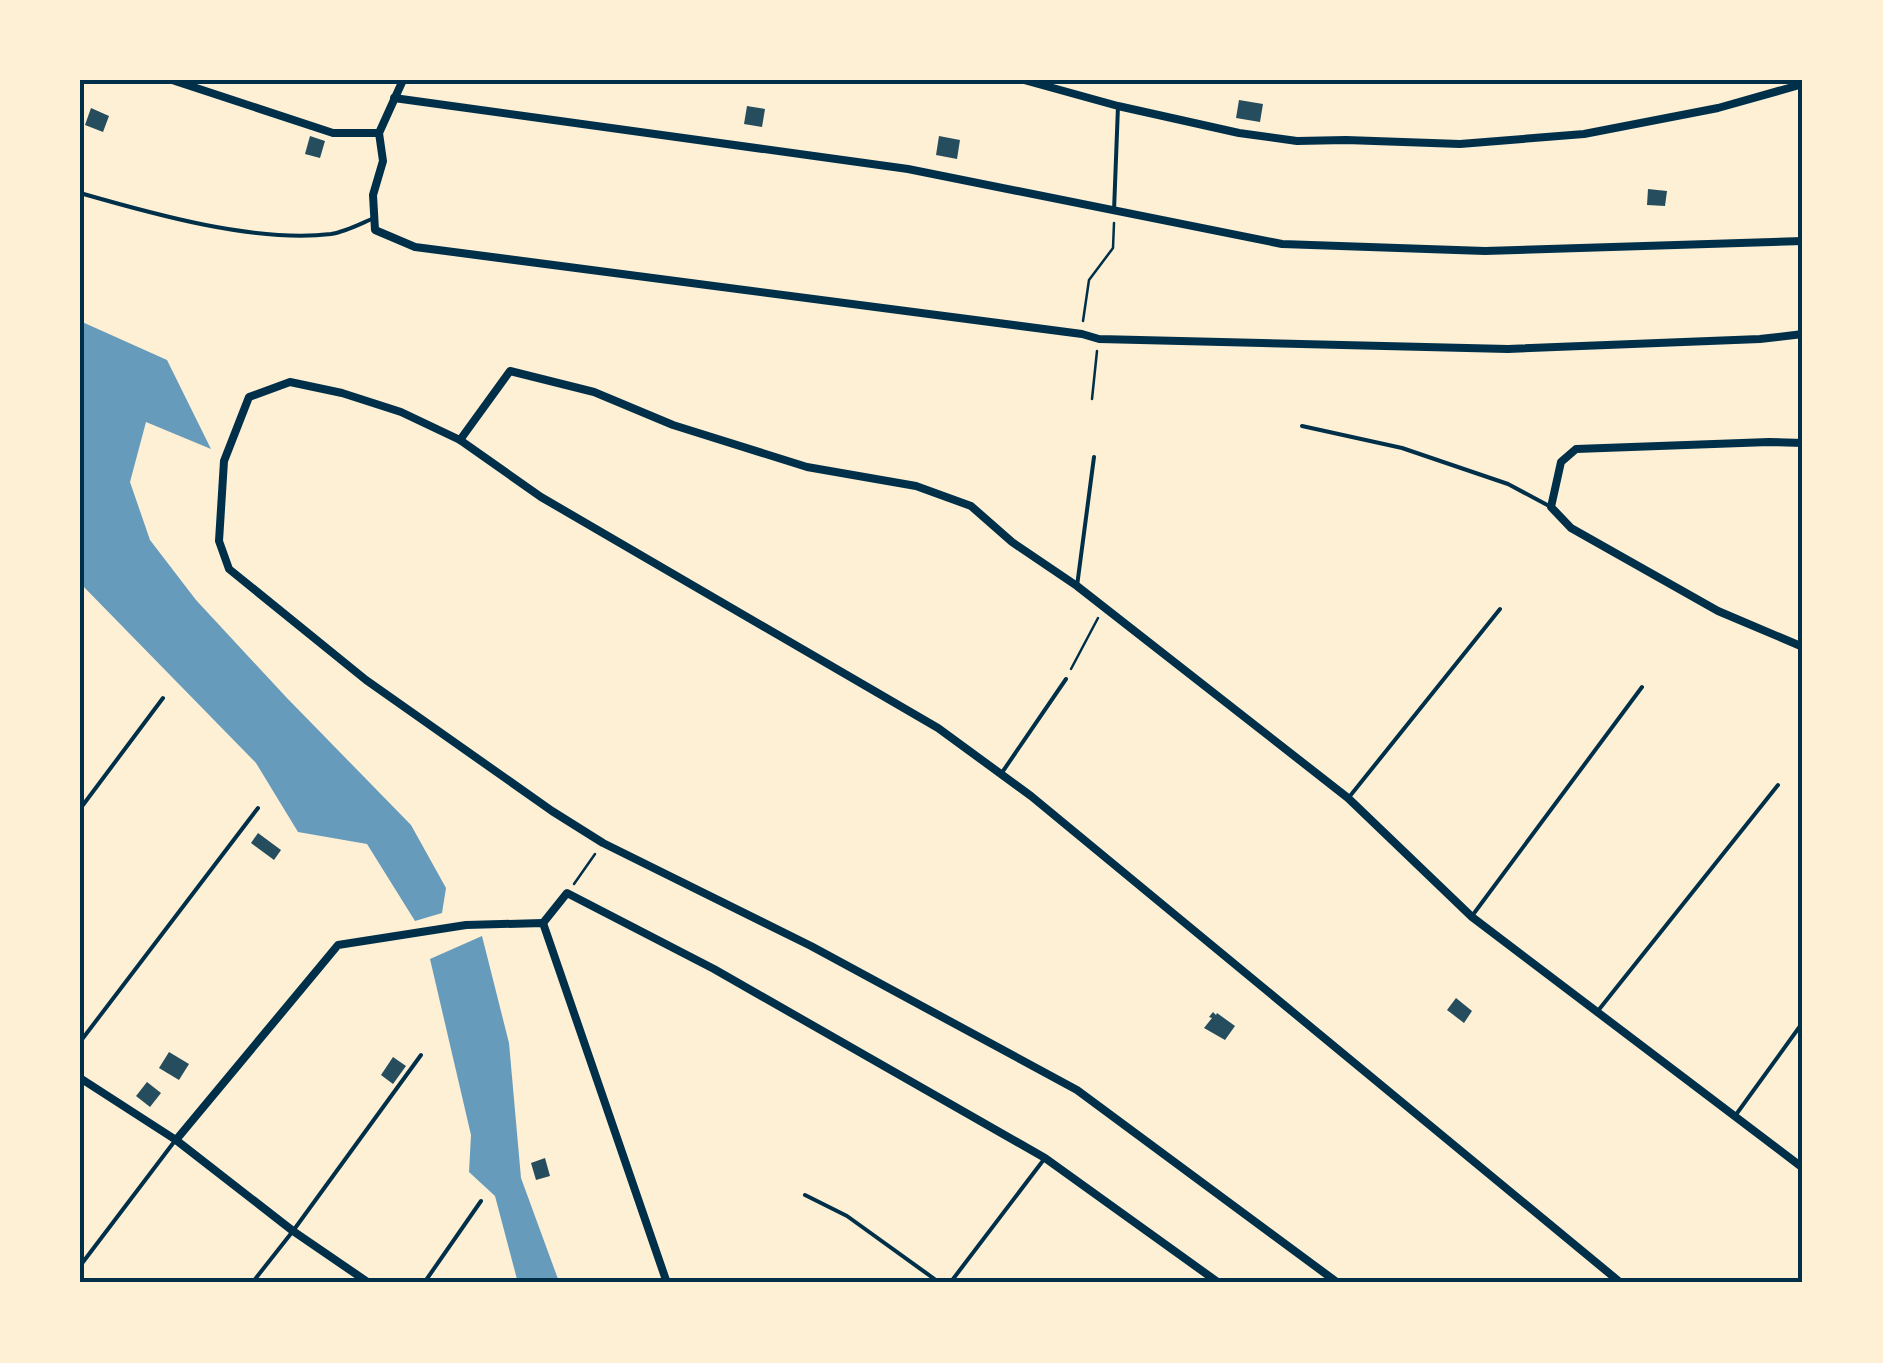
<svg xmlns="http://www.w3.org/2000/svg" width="1883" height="1363" font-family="Lato,sans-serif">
	<rect width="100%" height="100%" fill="#fdf0d5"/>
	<g fill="#669bbc">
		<path d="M 80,321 L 167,360 L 211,449 L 146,422 L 130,482 L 150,540 L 196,600 L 286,697 L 411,825 L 446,888 L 442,913 L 415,921 L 367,844 L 298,832 L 256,763 L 80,583 Z"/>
		<path d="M 482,936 L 509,1043 L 521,1178 L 558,1279 L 557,1283 L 518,1283 L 495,1196 L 469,1172 L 471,1135 L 430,959 Z"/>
	</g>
	<g fill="#264d5e">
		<path d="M 1239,100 L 1263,104 L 1260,122 L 1236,118 Z"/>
		<path d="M 747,106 L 765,109 L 762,127 L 744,124 Z"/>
		<path d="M 91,108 L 109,116 L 103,132 L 85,125 Z"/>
		<path d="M 310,136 L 325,141 L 320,158 L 305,154 Z"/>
		<path d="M 939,136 L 960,140 L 957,159 L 936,155 Z"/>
		<path d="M 1648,189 L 1667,191 L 1665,206 L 1647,205 Z"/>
		<path d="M 258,833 L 281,850 L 274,860 L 251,843 Z"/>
		<path d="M 1456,998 L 1472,1011 L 1464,1023 L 1447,1010 Z"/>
		<path d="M 1213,1012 L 1216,1015 L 1217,1013 L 1235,1026 L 1225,1040 L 1204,1028 L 1212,1018 L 1209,1017 Z"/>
		<path d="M 169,1052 L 189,1064 L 179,1080 L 159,1068 Z"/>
		<path d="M 393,1057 L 406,1066 L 393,1084 L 381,1075 Z"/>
		<path d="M 147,1082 L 161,1093 L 150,1107 L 136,1096 Z"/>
		<path d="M 545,1158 L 550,1176 L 536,1180 L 531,1163 Z"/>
	</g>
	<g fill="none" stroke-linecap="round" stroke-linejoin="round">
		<g stroke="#003049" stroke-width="2.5">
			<path d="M 1083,321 L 1089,280 L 1113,248 L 1114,223"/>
			<path d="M 1092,399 L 1097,351"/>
			<path d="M 1071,669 L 1098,618"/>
			<path d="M 574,884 L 595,854"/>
		</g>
		<g stroke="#003049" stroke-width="4">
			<path d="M 80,193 C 153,214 255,243 331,234 C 345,232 360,224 374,218"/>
			<path d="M 1114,211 L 1118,106"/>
			<path d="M 1302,426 L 1402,448 L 1508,484 L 1551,507"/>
			<path d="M 1077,586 L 1094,457"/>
			<path d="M 1001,774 L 1066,679"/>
			<path d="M 1350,796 L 1500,609"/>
			<path d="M 80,809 L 163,698"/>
			<path d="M 1472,916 L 1642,687"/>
			<path d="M 1597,1012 L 1778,785"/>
			<path d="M 80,1042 L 258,808"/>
			<path d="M 1735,1116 L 1803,1022"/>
			<path d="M 805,1195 L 847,1216 L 940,1283"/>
			<path d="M 80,1266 L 174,1142"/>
			<path d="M 252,1283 L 293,1231 L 421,1055"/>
			<path d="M 424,1283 L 481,1201"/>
			<path d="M 950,1283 L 1045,1158"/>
		</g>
		<g stroke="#003049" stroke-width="8">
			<path d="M 172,80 L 333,133 L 379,133"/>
			<path d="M 403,80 L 379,133 L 383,161 L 373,195 L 375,230 L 415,247 L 1082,334 L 1099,339 L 1508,349 L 1760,339 L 1803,334"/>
			<path d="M 1024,80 L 1118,106 L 1239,133 L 1297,141 L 1346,140 L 1460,144 L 1584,134 L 1718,108 L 1803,84"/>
			<path d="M 394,98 L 908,169 L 1282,244 L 1485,251 L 1803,241"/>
			<path d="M 460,440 L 510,371 L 594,392 L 673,425 L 807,467 L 916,486 L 971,506 L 1012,542 L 1077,586 L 1348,798 L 1472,917 L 1803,1168"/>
			<path d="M 1803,443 L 1769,442 L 1576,449 L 1561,462 L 1551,507 L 1571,528 L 1718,611 L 1803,647"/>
			<path d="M 543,923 L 567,893 L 714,969 L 1045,1158 L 1219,1283"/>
			<path d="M 80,1078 L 176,1140 L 293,1231 L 369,1283"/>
			<path d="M 176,1140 L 338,945 L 466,925 L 543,923 L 667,1283"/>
			<path d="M 1338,1283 L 1077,1090 L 811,946 L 603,843 L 552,811 L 366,680 L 229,569 L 219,541 L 224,461 L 249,397 L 290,382 L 342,393 L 401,412 L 460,440 L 541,497 L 938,728 L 1031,796 L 1621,1283"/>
		</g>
	</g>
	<rect width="1883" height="1363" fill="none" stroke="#fdf0d5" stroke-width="165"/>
	<rect x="82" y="82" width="1718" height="1198" fill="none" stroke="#003049" stroke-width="4"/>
</svg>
